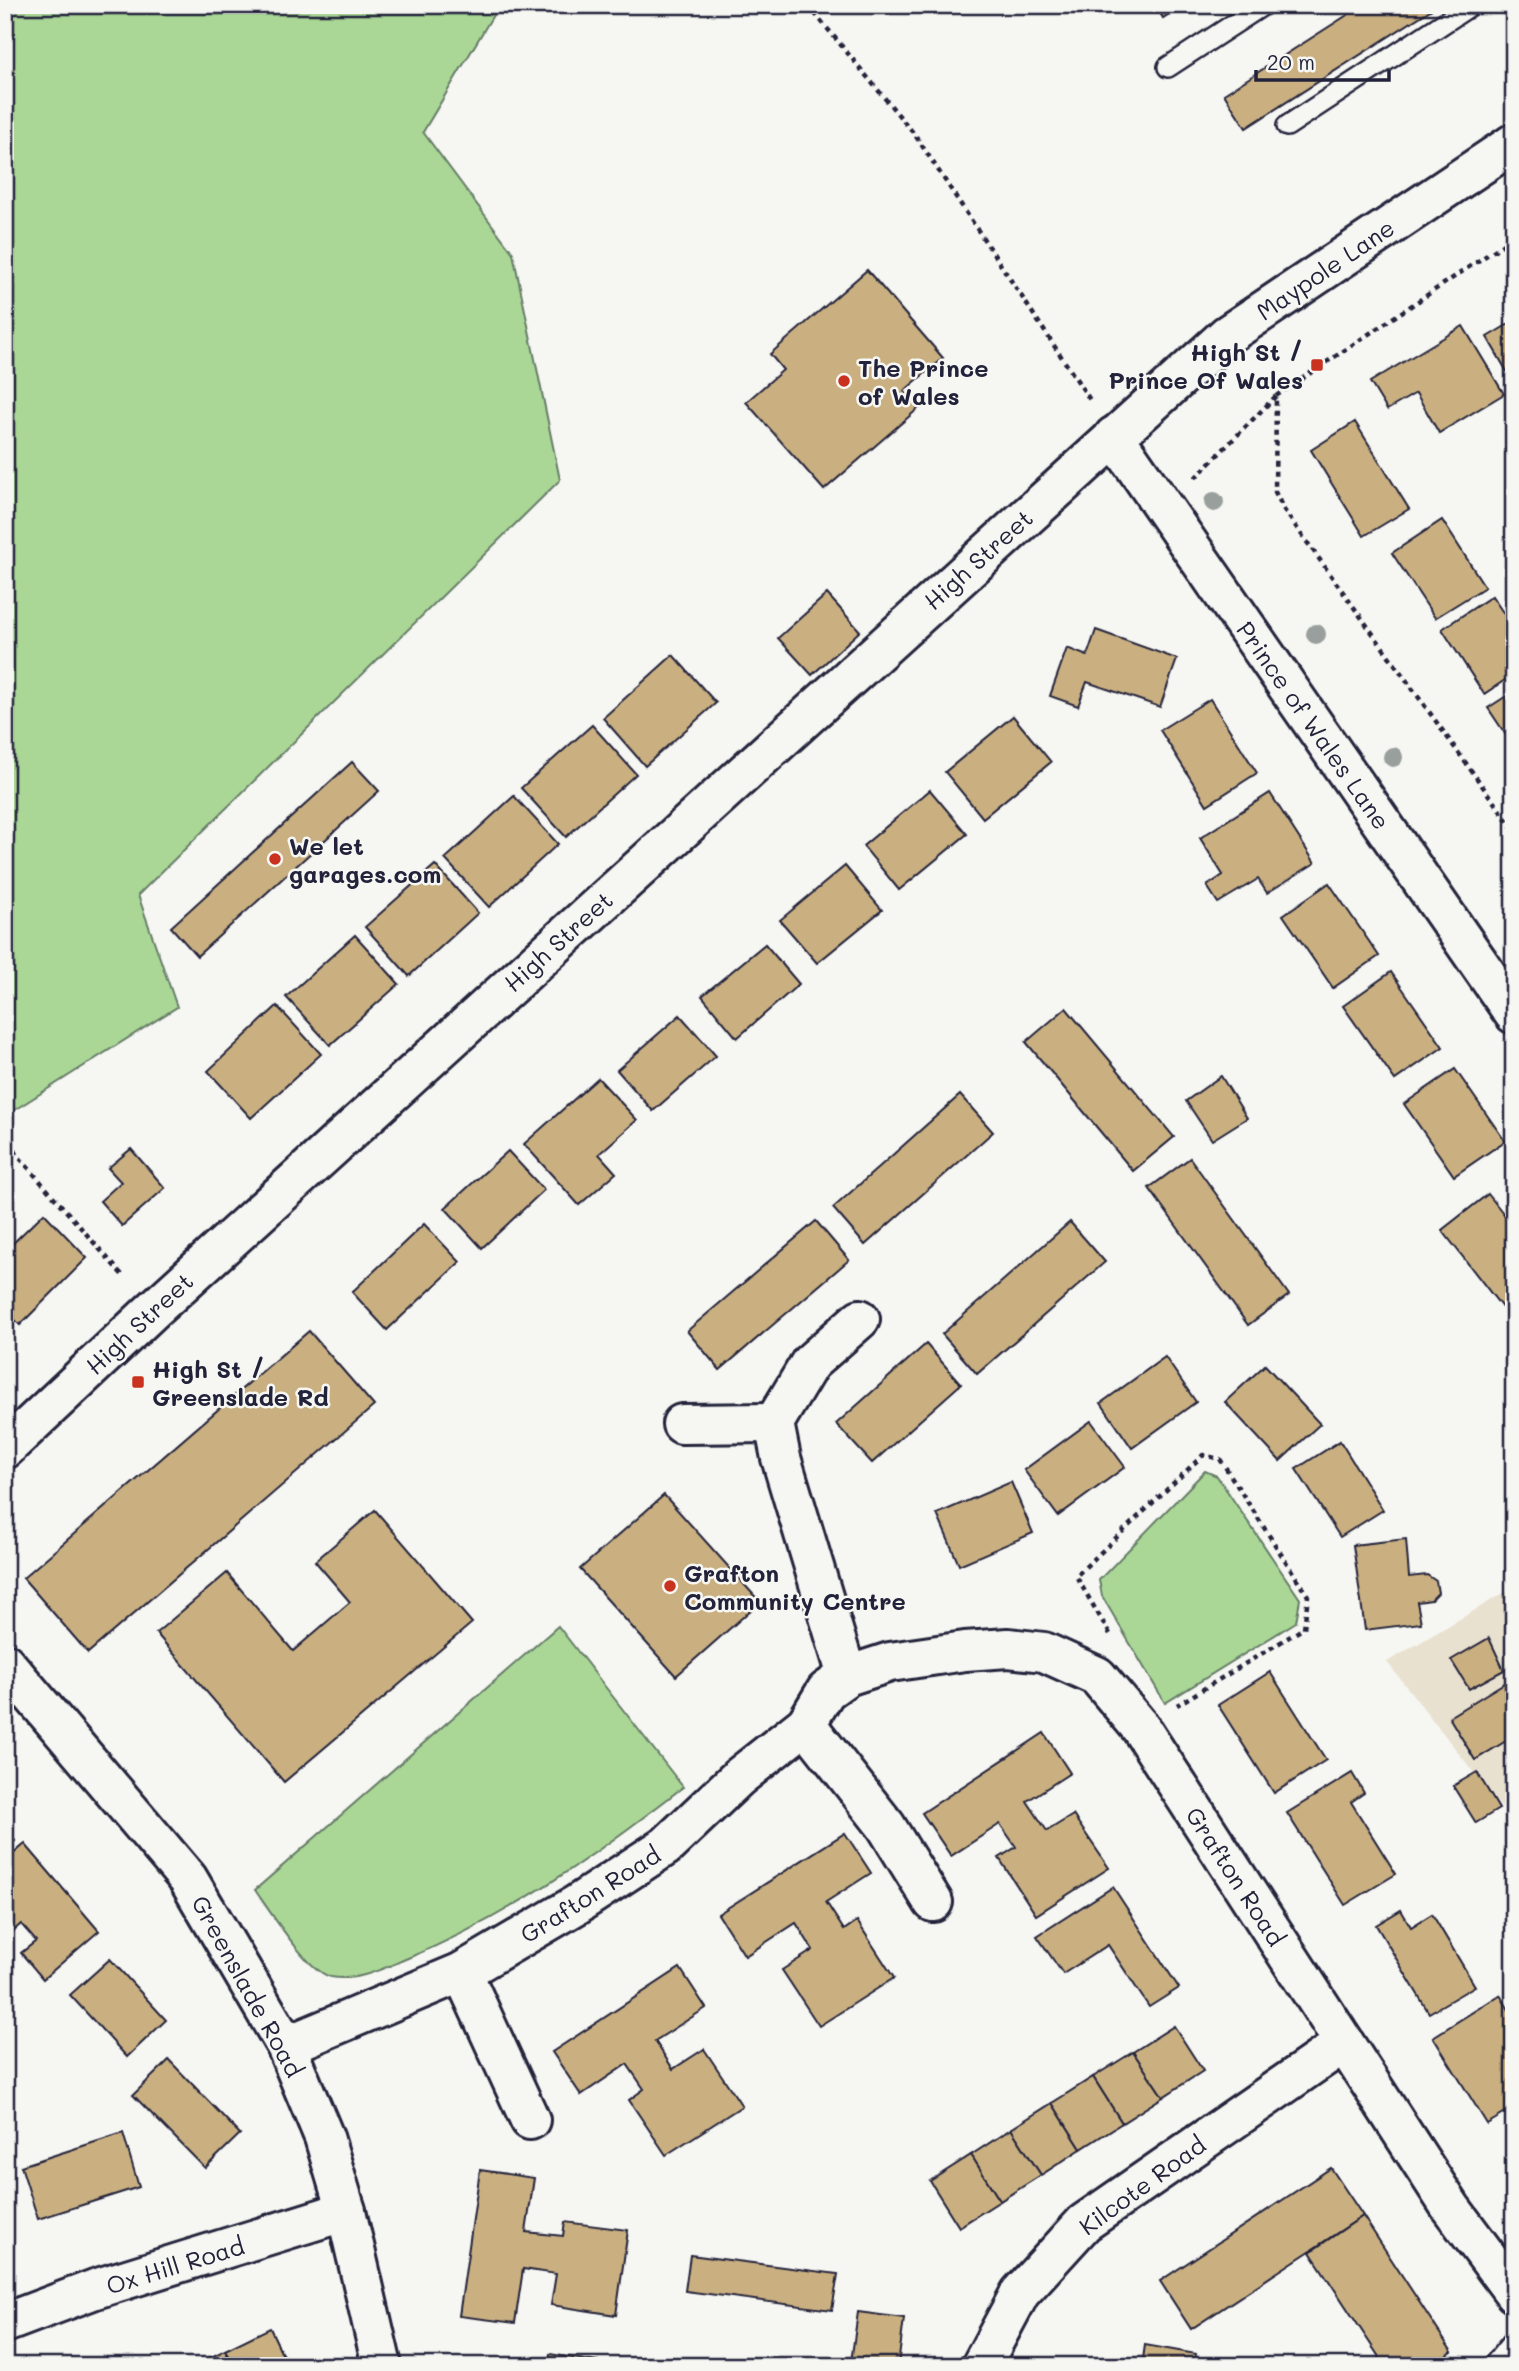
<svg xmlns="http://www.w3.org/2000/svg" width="1519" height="2371" font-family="Mali,sans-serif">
	<rect width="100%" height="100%" fill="#f6f6f2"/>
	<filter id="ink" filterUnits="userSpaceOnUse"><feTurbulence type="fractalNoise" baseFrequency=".0143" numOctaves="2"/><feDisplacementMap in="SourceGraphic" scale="14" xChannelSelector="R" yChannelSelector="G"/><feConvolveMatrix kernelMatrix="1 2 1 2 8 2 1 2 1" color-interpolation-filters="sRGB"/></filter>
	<g filter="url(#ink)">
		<path fill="#e9e1d0" d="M 1514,1587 L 1514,1811 L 1505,1812 L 1387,1662 Z"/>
		<g fill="#aad796" stroke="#667c68" stroke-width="2">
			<path d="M 5,5 L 499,5 L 423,132 L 513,253 L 560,480 L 138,895 L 177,1007 L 5,1116 Z"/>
			<path d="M 1205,1471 L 1217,1476 L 1300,1599 L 1296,1622 L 1165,1703 L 1102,1596 L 1099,1580 Z"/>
			<path d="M 558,1626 L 683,1787 C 597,1854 510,1916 408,1958 C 384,1968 358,1982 331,1977 C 308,1972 269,1910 255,1890 Z"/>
		</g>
		<g fill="#cab081" stroke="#22223b" stroke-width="2">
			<path d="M 1155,5 L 1183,5 L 1163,18 Z"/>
			<path d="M 1363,5 L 1438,5 L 1246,128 L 1224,94 Z"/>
			<path d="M 867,270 L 943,358 L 904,391 L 919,408 L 824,490 L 746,402 L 783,370 L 770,354 Z"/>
			<path d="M 1514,321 L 1514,382 L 1513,382 L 1487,337 Z"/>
			<path d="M 1463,326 L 1504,394 L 1439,433 L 1416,393 L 1387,410 L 1370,382 Z"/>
			<path d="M 1355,422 L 1409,509 L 1364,536 L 1311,450 Z"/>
			<path d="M 1442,520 L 1485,587 L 1435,618 L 1392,553 Z"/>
			<path d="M 827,594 L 860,631 L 812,675 L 778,638 Z"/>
			<path d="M 1492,596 L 1514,629 L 1514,674 L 1484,694 L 1442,629 Z"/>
			<path d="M 1096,630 L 1177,659 L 1160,707 L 1087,682 L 1078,706 L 1050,696 L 1067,648 L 1087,656 Z"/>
			<path d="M 673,655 L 716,703 L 645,766 L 603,718 Z"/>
			<path d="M 1514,691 L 1514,747 L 1488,708 Z"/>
			<path d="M 1210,699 L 1257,773 L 1207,805 L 1160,730 Z"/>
			<path d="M 1013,716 L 1051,762 L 983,818 L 945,772 Z"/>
			<path d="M 592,725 L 636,774 L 566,837 L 521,788 Z"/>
			<path d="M 352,762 L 379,791 L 197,956 L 171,927 Z"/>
			<path d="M 930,790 L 967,834 L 899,890 L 863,846 Z"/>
			<path d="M 1270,793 L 1315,863 L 1267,893 L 1258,879 L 1218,903 L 1207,886 L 1223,875 L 1200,838 Z"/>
			<path d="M 514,796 L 558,844 L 489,907 L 445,859 Z"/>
			<path d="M 435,865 L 478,913 L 409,976 L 365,927 Z"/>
			<path d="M 845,866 L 882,910 L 817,963 L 780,920 Z"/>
			<path d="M 1329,883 L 1379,956 L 1333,988 L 1283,915 Z"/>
			<path d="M 355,935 L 399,984 L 330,1045 L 286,997 Z"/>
			<path d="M 765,944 L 799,984 L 737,1038 L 702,996 Z"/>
			<path d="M 1391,972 L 1443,1047 L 1395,1080 L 1343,1006 Z"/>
			<path d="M 277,1006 L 321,1054 L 251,1118 L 208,1071 Z"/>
			<path d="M 1066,1008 L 1174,1137 L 1133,1171 L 1026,1042 Z"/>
			<path d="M 680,1015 L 716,1056 L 653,1111 L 617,1070 Z"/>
			<path d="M 1455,1069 L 1505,1141 L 1454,1176 L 1404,1104 Z"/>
			<path d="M 1221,1076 L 1247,1118 L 1212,1140 L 1186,1101 Z"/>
			<path d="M 598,1078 L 637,1120 L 599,1154 L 616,1173 L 579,1205 L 524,1144 Z"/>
			<path d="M 960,1095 L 993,1132 L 865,1245 L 833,1208 Z"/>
			<path d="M 131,1149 L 165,1188 L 122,1226 L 100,1201 L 121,1182 L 108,1168 Z"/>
			<path d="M 508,1151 L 544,1190 L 482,1248 L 445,1208 Z"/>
			<path d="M 1190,1158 L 1289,1295 L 1248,1325 L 1149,1188 Z"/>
			<path d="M 1488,1194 L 1514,1227 L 1514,1323 L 1442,1230 Z"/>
			<path d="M 44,1213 L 87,1258 L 20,1325 L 5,1310 L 5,1251 Z"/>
			<path d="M 816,1221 L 849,1260 L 720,1370 L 687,1331 Z"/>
			<path d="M 1070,1222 L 1105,1262 L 977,1374 L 942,1334 Z"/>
			<path d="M 424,1224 L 460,1262 L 387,1330 L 352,1292 Z"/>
			<path d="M 309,1331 L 374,1406 L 88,1653 L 23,1578 Z"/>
			<path d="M 926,1344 L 961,1384 L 872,1463 L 836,1424 Z"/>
			<path d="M 1165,1357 L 1196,1402 L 1132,1448 L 1101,1403 Z"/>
			<path d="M 1265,1365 L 1320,1424 L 1280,1461 L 1225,1402 Z"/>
			<path d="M 1091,1421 L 1125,1467 L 1058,1516 L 1024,1470 Z"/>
			<path d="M 1340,1441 L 1383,1510 L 1340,1537 L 1296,1469 Z"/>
			<path d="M 1011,1482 L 1033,1533 L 959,1565 L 937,1514 Z"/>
			<path d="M 664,1495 L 760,1602 L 676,1676 L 580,1569 Z"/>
			<path d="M 375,1510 L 472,1623 L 284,1782 L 156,1633 L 227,1573 L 293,1651 L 350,1602 L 315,1561 Z"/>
			<path d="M 1406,1539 L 1409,1577 L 1427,1575 L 1436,1581 L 1438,1593 L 1431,1600 L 1417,1602 L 1421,1623 L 1365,1630 L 1353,1545 Z"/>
			<path d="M 1489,1638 L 1504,1670 L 1469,1689 L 1451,1660 Z"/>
			<path d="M 1270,1672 L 1326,1760 L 1274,1793 L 1218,1705 Z"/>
			<path d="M 1514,1677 L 1514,1736 L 1475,1760 L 1449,1717 Z"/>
			<path d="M 1044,1733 L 1070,1773 L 1027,1801 L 1047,1831 L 1073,1815 L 1109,1868 L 1036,1915 L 999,1858 L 1016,1847 L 1000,1824 L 951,1856 L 922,1813 Z"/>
			<path d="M 1477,1772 L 1499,1809 L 1476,1823 L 1453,1786 Z"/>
			<path d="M 1352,1773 L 1364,1793 L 1351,1802 L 1396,1874 L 1345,1905 L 1287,1813 Z"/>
			<path d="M 5,1830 L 15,1841 L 5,1850 Z"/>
			<path d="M 845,1833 L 871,1873 L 826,1902 L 844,1930 L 857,1921 L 894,1978 L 819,2026 L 782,1970 L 813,1950 L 796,1923 L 745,1956 L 718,1914 Z"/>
			<path d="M 25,1844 L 99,1931 L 43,1979 L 21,1953 L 36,1941 L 21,1924 L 12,1932 L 5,1930 L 5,1861 Z"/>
			<path d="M 1113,1887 L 1179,1988 L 1149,2007 L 1108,1945 L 1063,1974 L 1037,1936 Z"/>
			<path d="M 1401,1910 L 1411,1927 L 1432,1914 L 1475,1986 L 1429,2013 L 1376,1925 Z"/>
			<path d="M 110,1959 L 166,2020 L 127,2057 L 70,1995 Z"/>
			<path d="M 680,1968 L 706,2008 L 655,2041 L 673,2069 L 704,2049 L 742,2106 L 666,2155 L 629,2100 L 644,2089 L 627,2064 L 581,2095 L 552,2052 Z"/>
			<path d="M 1500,1995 L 1514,2018 L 1514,2052 L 1510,2054 L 1514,2059 L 1514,2108 L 1487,2124 L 1433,2037 Z"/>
			<path d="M 1174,2026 L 1203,2071 L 1163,2097 L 1133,2052 Z"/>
			<path d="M 1133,2052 L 1163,2097 L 1122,2123 L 1093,2077 Z"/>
			<path d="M 169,2060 L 240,2134 L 205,2168 L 133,2095 Z"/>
			<path d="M 1093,2077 L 1122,2123 L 1081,2149 L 1052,2103 Z"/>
			<path d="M 1052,2103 L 1081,2149 L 1041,2175 L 1011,2129 Z"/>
			<path d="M 1011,2129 L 1041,2175 L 1000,2201 L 971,2155 Z"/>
			<path d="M 123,2133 L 139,2187 L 38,2219 L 21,2166 Z"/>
			<path d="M 971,2155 L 1000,2201 L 959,2227 L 930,2181 Z"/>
			<path d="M 1331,2168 L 1363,2216 L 1191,2329 L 1160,2281 Z"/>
			<path d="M 480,2170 L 534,2178 L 526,2232 L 563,2236 L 565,2222 L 628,2230 L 616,2315 L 551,2305 L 556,2274 L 523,2269 L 515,2323 L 459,2316 Z"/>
			<path d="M 1363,2216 L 1452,2352 L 1431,2366 L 1385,2366 L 1310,2252 Z"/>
			<path d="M 690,2255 L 838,2274 L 832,2310 L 685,2291 Z"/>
			<path d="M 858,2312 L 904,2318 L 898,2366 L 851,2362 Z"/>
			<path d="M 270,2328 L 288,2366 L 233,2366 L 225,2350 Z"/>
			<path d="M 1145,2345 L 1196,2354 L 1194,2366 L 1142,2366 Z"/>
			<path d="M 225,2350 L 233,2366 L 193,2366 Z"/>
			<path d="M 550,2354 L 604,2363 L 603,2366 L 548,2366 Z"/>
		</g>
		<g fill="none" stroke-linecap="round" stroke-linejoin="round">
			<defs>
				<g id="lane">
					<path d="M 1168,67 L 1263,5"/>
					<path d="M 1287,126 L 1471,5"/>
					<path d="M 1493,2366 L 1514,2340"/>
				</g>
				<g id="street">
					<path d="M 1114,436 L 1514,1014"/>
					<path d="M 682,1424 L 774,1423"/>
					<path d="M 5,1663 L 188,1879 L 286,2046 L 324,2137 L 346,2211 L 382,2366"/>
					<path d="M 847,1676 L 781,1458 L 774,1423 L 810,1363 L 860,1319"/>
					<path d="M 806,1724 L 886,1826 L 933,1902"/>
					<path d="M 462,1972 L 530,2120"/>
					<path d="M 286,2046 L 462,1972 L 576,1905 L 666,1846 L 739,1777 L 806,1724 L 826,1691 L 847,1676 L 890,1662 L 965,1651 L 1008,1648 L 1044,1652 L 1097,1676 L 1140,1727 L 1451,2208 L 1514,2293"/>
					<path d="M 5,2323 L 95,2289 L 346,2211"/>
					<path d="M 981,2366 L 1020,2293 L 1084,2223 L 1344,2043"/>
				</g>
				<path id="secondary" d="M 5,1449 L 153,1310 L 1227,335 L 1514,143"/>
			</defs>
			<use href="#lane" stroke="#22223b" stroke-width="24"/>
			<use href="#street" stroke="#22223b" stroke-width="44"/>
			<use href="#secondary" stroke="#22223b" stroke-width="44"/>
			<g stroke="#22223b" stroke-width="4.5" stroke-dasharray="5 5" stroke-linecap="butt">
				<path d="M 808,5 L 915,135 L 1092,403"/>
				<path d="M 1276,396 L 1514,237"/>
				<path d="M 1195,478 L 1276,396 L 1275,492 L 1284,510 L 1514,830"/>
				<path d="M 5,1132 L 18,1156 L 124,1277"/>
				<path d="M 1110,1634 L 1076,1576 L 1203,1455 L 1220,1459 L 1308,1596 L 1304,1628 L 1177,1705"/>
			</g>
			<use href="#lane" stroke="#f6f6f2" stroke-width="19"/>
			<use href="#street" stroke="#f6f6f2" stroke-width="38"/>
			<use href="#secondary" stroke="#f6f6f2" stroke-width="38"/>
		</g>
		<g fill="#989f9c">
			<circle cx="1214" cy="502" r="10"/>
			<circle cx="1316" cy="634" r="10"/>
			<circle cx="1393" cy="757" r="10"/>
		</g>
	</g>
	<g fill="#c8321e" stroke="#f6f6f2" stroke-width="2.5">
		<rect x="1310" y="358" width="14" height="14" rx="3.5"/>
		<circle cx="844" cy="381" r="7"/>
		<circle cx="275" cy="859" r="7"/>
		<rect x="131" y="1375" width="14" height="14" rx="3.5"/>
		<circle cx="670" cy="1586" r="7"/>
	</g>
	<g text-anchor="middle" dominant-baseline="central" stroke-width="5" stroke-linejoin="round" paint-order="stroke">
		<g font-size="24" fill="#22223b" stroke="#f6f6f2">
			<text transform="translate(1325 269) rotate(-34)">Maypole Lane</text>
			<text transform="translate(978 559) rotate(-42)">High Street</text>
			<text transform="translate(1314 725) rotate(55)">Prince of Wales Lane</text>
			<text transform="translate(558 941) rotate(-42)">High Street</text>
			<text transform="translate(139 1323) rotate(-43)">High Street</text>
			<text transform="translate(1236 1876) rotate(57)">Grafton Road</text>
			<text transform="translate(590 1894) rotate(-32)">Grafton Road</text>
			<text transform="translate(248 1986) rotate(61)">Greenslade Road</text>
			<text transform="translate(1142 2185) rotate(-36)">Kilcote Road</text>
			<text transform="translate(175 2265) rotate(-17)">Ox Hill Road</text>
		</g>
		<g font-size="24" font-weight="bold" fill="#22223b" stroke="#f6f6f2" text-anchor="start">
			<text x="1303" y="351" text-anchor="end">High St /<tspan x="1303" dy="28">Prince Of Wales</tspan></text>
			<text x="858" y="367">The Prince<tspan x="858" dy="28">of Wales</tspan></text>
			<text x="289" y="845">We let<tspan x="289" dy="28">garages.com</tspan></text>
			<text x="152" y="1368">High St /<tspan x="152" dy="28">Greenslade Rd</tspan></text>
			<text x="684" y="1572">Grafton<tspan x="684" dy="28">Community Centre</tspan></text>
		</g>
	</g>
	<rect width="1519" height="2371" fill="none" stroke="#f6f6f2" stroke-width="28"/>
	<rect x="14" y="14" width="1491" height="2343" fill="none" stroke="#22223b" stroke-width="2.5" filter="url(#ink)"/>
	<path d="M1256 70v10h133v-10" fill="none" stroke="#22223b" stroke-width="3.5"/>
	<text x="1267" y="70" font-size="21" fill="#22223b" stroke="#f6f6f2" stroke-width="5" paint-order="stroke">20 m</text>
</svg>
